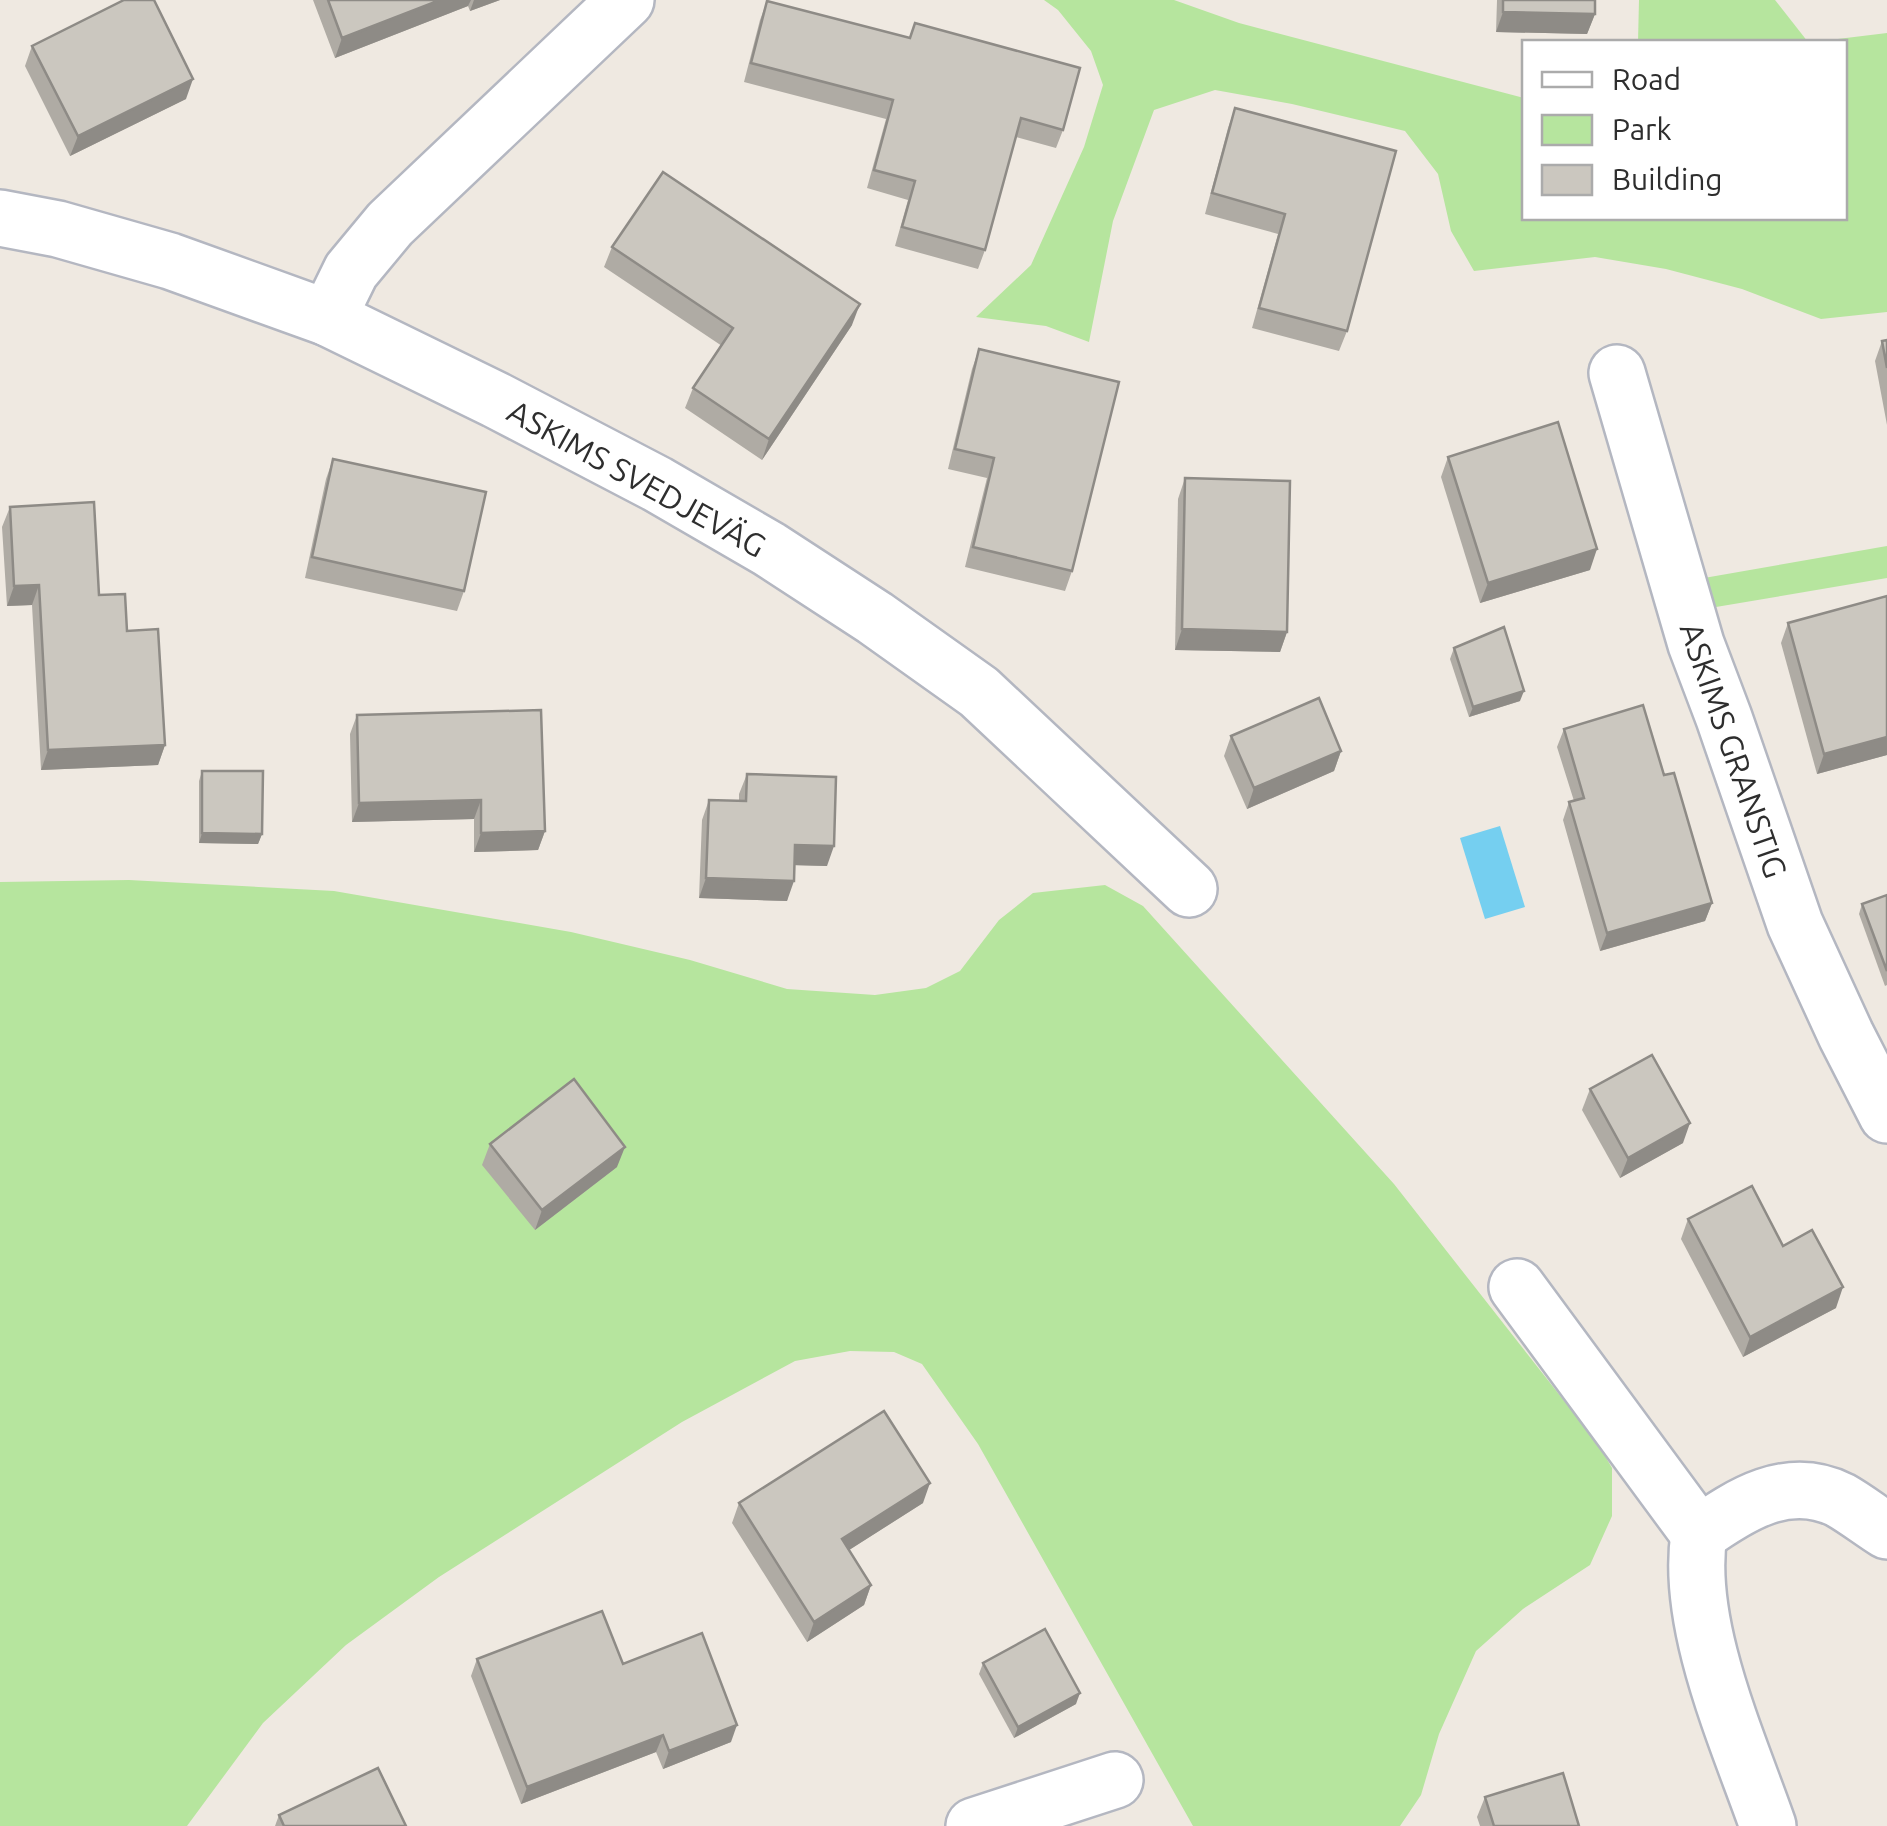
<svg xmlns="http://www.w3.org/2000/svg" width="1887" height="1826" font-family="Ubuntu,sans-serif">
	<rect width="100%" height="100%" fill="#efe9e1"/>
	<g fill="#b6e59e">
		<path d="M 1044,0 L 1174,0 L 1239,23 L 1524,98 L 1524,218 L 1844,218 L 1844,42 L 1813,42 L 1887,33 L 1887,312 L 1821,319 L 1742,289 L 1666,269 L 1595,257 L 1474,271 L 1451,231 L 1438,174 L 1405,131 L 1292,104 L 1215,90 L 1154,110 L 1113,221 L 1089,342 L 1046,326 L 976,317 L 1031,265 L 1084,147 L 1103,85 L 1091,51 L 1058,10 Z"/>
		<path d="M 1639,0 L 1775,0 L 1808,42 L 1638,42 Z"/>
		<path d="M 1887,546 L 1887,578 L 1716,607 L 1704,578 Z"/>
		<path d="M 129,880 L 334,891 L 571,932 L 690,960 L 787,989 L 875,995 L 926,988 L 960,971 L 999,920 L 1033,893 L 1105,885 L 1143,906 L 1394,1184 L 1598,1444 L 1612,1468 L 1612,1516 L 1590,1565 L 1523,1609 L 1476,1651 L 1439,1734 L 1421,1795 L 1400,1826 L 1193,1826 L 978,1444 L 922,1364 L 894,1352 L 850,1351 L 795,1361 L 682,1422 L 439,1577 L 346,1645 L 263,1723 L 187,1826 L 0,1826 L 0,882 Z"/>
	</g>
	<path fill="#75cff0" d="M 1500,826 L 1525,907 L 1485,919 L 1460,838 Z"/>
	<g fill="none" stroke-linecap="round" stroke-linejoin="round">
		<defs>
			<g id="minor">
				<path d="M 0,218 L 58,229 L 170,261 L 328,318 L 496,400 L 657,484 L 769,549 L 875,618 L 979,692 L 1189,889"/>
				<path d="M 328,318 L 351,271 L 390,224 L 626,0"/>
				<path d="M 1617,373 L 1696,644 L 1724,718 L 1795,924 L 1846,1035 L 1887,1115"/>
				<path d="M 1517,1287 L 1699,1534"/>
				<path d="M 1699,1534 C 1685,1625 1738,1740 1768,1826"/>
				<path d="M 1699,1534 C 1740,1505 1788,1474 1840,1500 C 1856,1509 1871,1521 1887,1531"/>
				<path d="M 974,1826 L 1115,1780"/>
			</g>
		</defs>
		<use href="#minor" stroke="#b4b7c1" stroke-width="60"/>
		<use href="#minor" stroke="#fff" stroke-width="55"/>
	</g>
	<g fill="#afaba4">
		<path d="M 313,0 L 500,0 L 470,11 L 468,6 L 335,58 Z"/>
		<path d="M 1497,0 L 1595,0 L 1595,14 L 1587,34 L 1496,32 Z"/>
		<path d="M 767,1 L 909,38 L 915,23 L 1063,130 L 1056,148 L 1016,137 L 985,250 L 978,269 L 895,246 L 908,200 L 867,188 L 886,119 L 744,82 L 760,20 Z"/>
		<path d="M 32,46 L 186,99 L 70,156 L 25,66 Z"/>
		<path d="M 1235,108 L 1347,331 L 1339,351 L 1252,328 L 1278,234 L 1205,214 L 1228,128 Z"/>
		<path d="M 612,247 L 852,325 L 762,460 L 685,408 L 693,388 L 722,346 L 604,267 Z"/>
		<path d="M 1887,340 L 1887,425 L 1875,361 L 1882,341 Z"/>
		<path d="M 979,349 L 1072,571 L 1065,591 L 965,567 L 987,478 L 948,469 L 972,369 Z"/>
		<path d="M 1448,457 L 1590,570 L 1480,603 L 1441,477 Z"/>
		<path d="M 333,459 L 464,591 L 457,611 L 305,578 L 326,479 Z"/>
		<path d="M 1185,478 L 1287,632 L 1280,652 L 1175,650 L 1178,499 Z"/>
		<path d="M 10,507 L 99,595 L 127,631 L 165,745 L 158,765 L 41,770 L 32,605 L 7,606 L 2,527 Z"/>
		<path d="M 1887,596 L 1887,755 L 1817,774 L 1781,643 L 1788,623 Z"/>
		<path d="M 1454,648 L 1520,701 L 1469,717 L 1450,659 Z"/>
		<path d="M 357,715 L 545,831 L 538,850 L 474,852 L 474,819 L 352,822 L 350,734 Z"/>
		<path d="M 1564,729 L 1664,775 L 1712,903 L 1705,921 L 1600,951 L 1563,820 L 1569,802 L 1574,801 L 1557,747 Z"/>
		<path d="M 1231,736 L 1341,751 L 1334,771 L 1247,809 L 1224,756 Z"/>
		<path d="M 202,771 L 262,834 L 258,844 L 199,843 L 199,781 Z"/>
		<path d="M 747,774 L 827,866 L 795,865 L 787,901 L 699,898 L 702,820 L 709,800 L 739,801 L 739,794 Z"/>
		<path d="M 1887,895 L 1887,985 L 1885,986 L 1859,914 L 1862,904 Z"/>
		<path d="M 1590,1089 L 1683,1143 L 1620,1178 L 1582,1110 Z"/>
		<path d="M 490,1144 L 617,1167 L 535,1230 L 482,1165 Z"/>
		<path d="M 1688,1219 L 1783,1246 L 1836,1308 L 1743,1357 L 1681,1239 Z"/>
		<path d="M 739,1503 L 923,1503 L 849,1550 L 871,1585 L 864,1605 L 807,1642 L 732,1523 Z"/>
		<path d="M 477,1659 L 623,1664 L 731,1742 L 663,1769 L 656,1752 L 521,1804 L 471,1676 Z"/>
		<path d="M 983,1663 L 1076,1704 L 1014,1738 L 979,1674 Z"/>
		<path d="M 1485,1797 L 1579,1826 L 1480,1826 L 1477,1817 Z"/>
		<path d="M 279,1815 L 406,1826 L 275,1826 Z"/>
	</g>
	<g fill="#8e8b86">
		<path d="M 440,0 L 471,0 L 468,6 L 335,58 L 342,38 Z"/>
		<path d="M 474,0 L 500,0 L 470,11 Z"/>
		<path d="M 1503,12 L 1595,14 L 1587,34 L 1496,32 Z"/>
		<path d="M 193,79 L 186,99 L 70,156 L 78,136 Z"/>
		<path d="M 860,304 L 852,325 L 762,460 L 769,439 Z"/>
		<path d="M 1597,549 L 1590,570 L 1480,603 L 1488,583 Z"/>
		<path d="M 39,585 L 32,605 L 7,606 L 14,586 Z"/>
		<path d="M 1182,629 L 1287,632 L 1280,652 L 1175,650 Z"/>
		<path d="M 1524,691 L 1520,701 L 1469,717 L 1473,707 Z"/>
		<path d="M 1887,737 L 1887,755 L 1817,774 L 1824,754 Z"/>
		<path d="M 165,745 L 158,765 L 41,770 L 48,750 Z"/>
		<path d="M 1341,751 L 1334,771 L 1247,809 L 1254,788 Z"/>
		<path d="M 481,800 L 474,819 L 352,822 L 359,803 Z"/>
		<path d="M 545,831 L 538,850 L 474,852 L 481,833 Z"/>
		<path d="M 202,833 L 262,834 L 258,844 L 199,843 Z"/>
		<path d="M 795,845 L 834,846 L 827,866 L 788,865 Z"/>
		<path d="M 706,878 L 794,881 L 787,901 L 699,898 Z"/>
		<path d="M 1712,903 L 1705,921 L 1600,951 L 1607,933 Z"/>
		<path d="M 1690,1123 L 1683,1143 L 1620,1178 L 1628,1158 Z"/>
		<path d="M 625,1147 L 617,1167 L 535,1230 L 542,1210 Z"/>
		<path d="M 1843,1287 L 1836,1308 L 1743,1357 L 1750,1337 Z"/>
		<path d="M 930,1483 L 923,1503 L 835,1559 L 842,1539 Z"/>
		<path d="M 871,1585 L 864,1605 L 807,1642 L 814,1622 Z"/>
		<path d="M 1080,1693 L 1076,1704 L 1014,1738 L 1018,1727 Z"/>
		<path d="M 737,1725 L 731,1742 L 663,1769 L 669,1751 Z"/>
		<path d="M 663,1735 L 656,1752 L 521,1804 L 527,1787 Z"/>
	</g>
	<g fill="#cbc7bf" stroke="#8e8b86" stroke-width="2.5">
		<path d="M 124,0 L 154,0 L 193,79 L 78,136 L 32,46 Z"/>
		<path d="M 328,0 L 440,0 L 342,38 Z"/>
		<path d="M 1503,0 L 1595,0 L 1595,14 L 1503,12 Z"/>
		<path d="M 767,1 L 910,38 L 915,23 L 1080,68 L 1063,130 L 1021,118 L 985,250 L 902,227 L 915,181 L 874,170 L 893,100 L 751,63 Z"/>
		<path d="M 1235,108 L 1396,151 L 1347,331 L 1259,308 L 1285,214 L 1212,193 Z"/>
		<path d="M 663,172 L 860,304 L 769,439 L 693,388 L 733,328 L 612,247 Z"/>
		<path d="M 1887,340 L 1887,368 L 1882,341 Z"/>
		<path d="M 979,349 L 1119,382 L 1072,571 L 973,547 L 994,458 L 955,449 Z"/>
		<path d="M 1558,422 L 1597,549 L 1488,583 L 1448,457 Z"/>
		<path d="M 333,459 L 486,492 L 464,591 L 312,557 Z"/>
		<path d="M 1185,478 L 1290,481 L 1287,632 L 1182,629 Z"/>
		<path d="M 94,502 L 99,595 L 125,594 L 127,631 L 158,629 L 165,745 L 48,750 L 39,585 L 14,586 L 10,507 Z"/>
		<path d="M 1887,596 L 1887,737 L 1824,754 L 1788,623 Z"/>
		<path d="M 1504,627 L 1524,691 L 1473,707 L 1454,648 Z"/>
		<path d="M 1319,698 L 1341,751 L 1254,788 L 1231,736 Z"/>
		<path d="M 1643,705 L 1664,775 L 1674,773 L 1712,903 L 1607,933 L 1569,802 L 1584,798 L 1564,729 Z"/>
		<path d="M 541,710 L 545,831 L 481,833 L 481,800 L 359,803 L 357,715 Z"/>
		<path d="M 202,771 L 263,771 L 262,834 L 202,833 Z"/>
		<path d="M 747,774 L 836,777 L 834,846 L 795,845 L 794,881 L 706,878 L 709,800 L 746,801 Z"/>
		<path d="M 1887,895 L 1887,971 L 1862,904 Z"/>
		<path d="M 1652,1055 L 1690,1123 L 1628,1158 L 1590,1089 Z"/>
		<path d="M 574,1079 L 625,1147 L 542,1210 L 490,1144 Z"/>
		<path d="M 1752,1186 L 1783,1246 L 1812,1230 L 1843,1287 L 1750,1337 L 1688,1219 Z"/>
		<path d="M 884,1411 L 930,1483 L 842,1539 L 871,1585 L 814,1622 L 739,1503 Z"/>
		<path d="M 602,1611 L 623,1664 L 702,1633 L 737,1725 L 669,1751 L 663,1735 L 527,1787 L 477,1659 Z"/>
		<path d="M 1045,1629 L 1080,1693 L 1018,1727 L 983,1663 Z"/>
		<path d="M 378,1768 L 406,1826 L 284,1826 L 279,1815 Z"/>
		<path d="M 1563,1773 L 1579,1826 L 1494,1826 L 1485,1797 Z"/>
	</g>
	<g text-anchor="middle" dominant-baseline="central" stroke-width="10" stroke-linejoin="round" paint-order="stroke">
		<g font-size="32" fill="#2e2e2e" stroke="#fff">
			<text transform="translate(637 478) rotate(29)">ASKIMS SVEDJEVÄG</text>
			<text transform="translate(1734 750) rotate(71)">ASKIMS GRANSTIG</text>
		</g>
	</g>
	<rect x="1522" y="40" width="325" height="180" fill="#ffffff" stroke="#ababab" stroke-width="2.5"/>
	<rect x="1542" y="72" width="50" height="15" fill="#ffffff" stroke="#ababab" stroke-width="2.5"/>
	<text x="1612" y="90" font-size="30" fill="#2e2e2e">Road</text>
	<rect x="1542" y="115" width="50" height="30" fill="#b6e59e" stroke="#ababab" stroke-width="2.5"/>
	<text x="1612" y="140" font-size="30" fill="#2e2e2e">Park</text>
	<rect x="1542" y="165" width="50" height="30" fill="#cbc7bf" stroke="#ababab" stroke-width="2.5"/>
	<text x="1612" y="190" font-size="30" fill="#2e2e2e">Building</text>
</svg>
